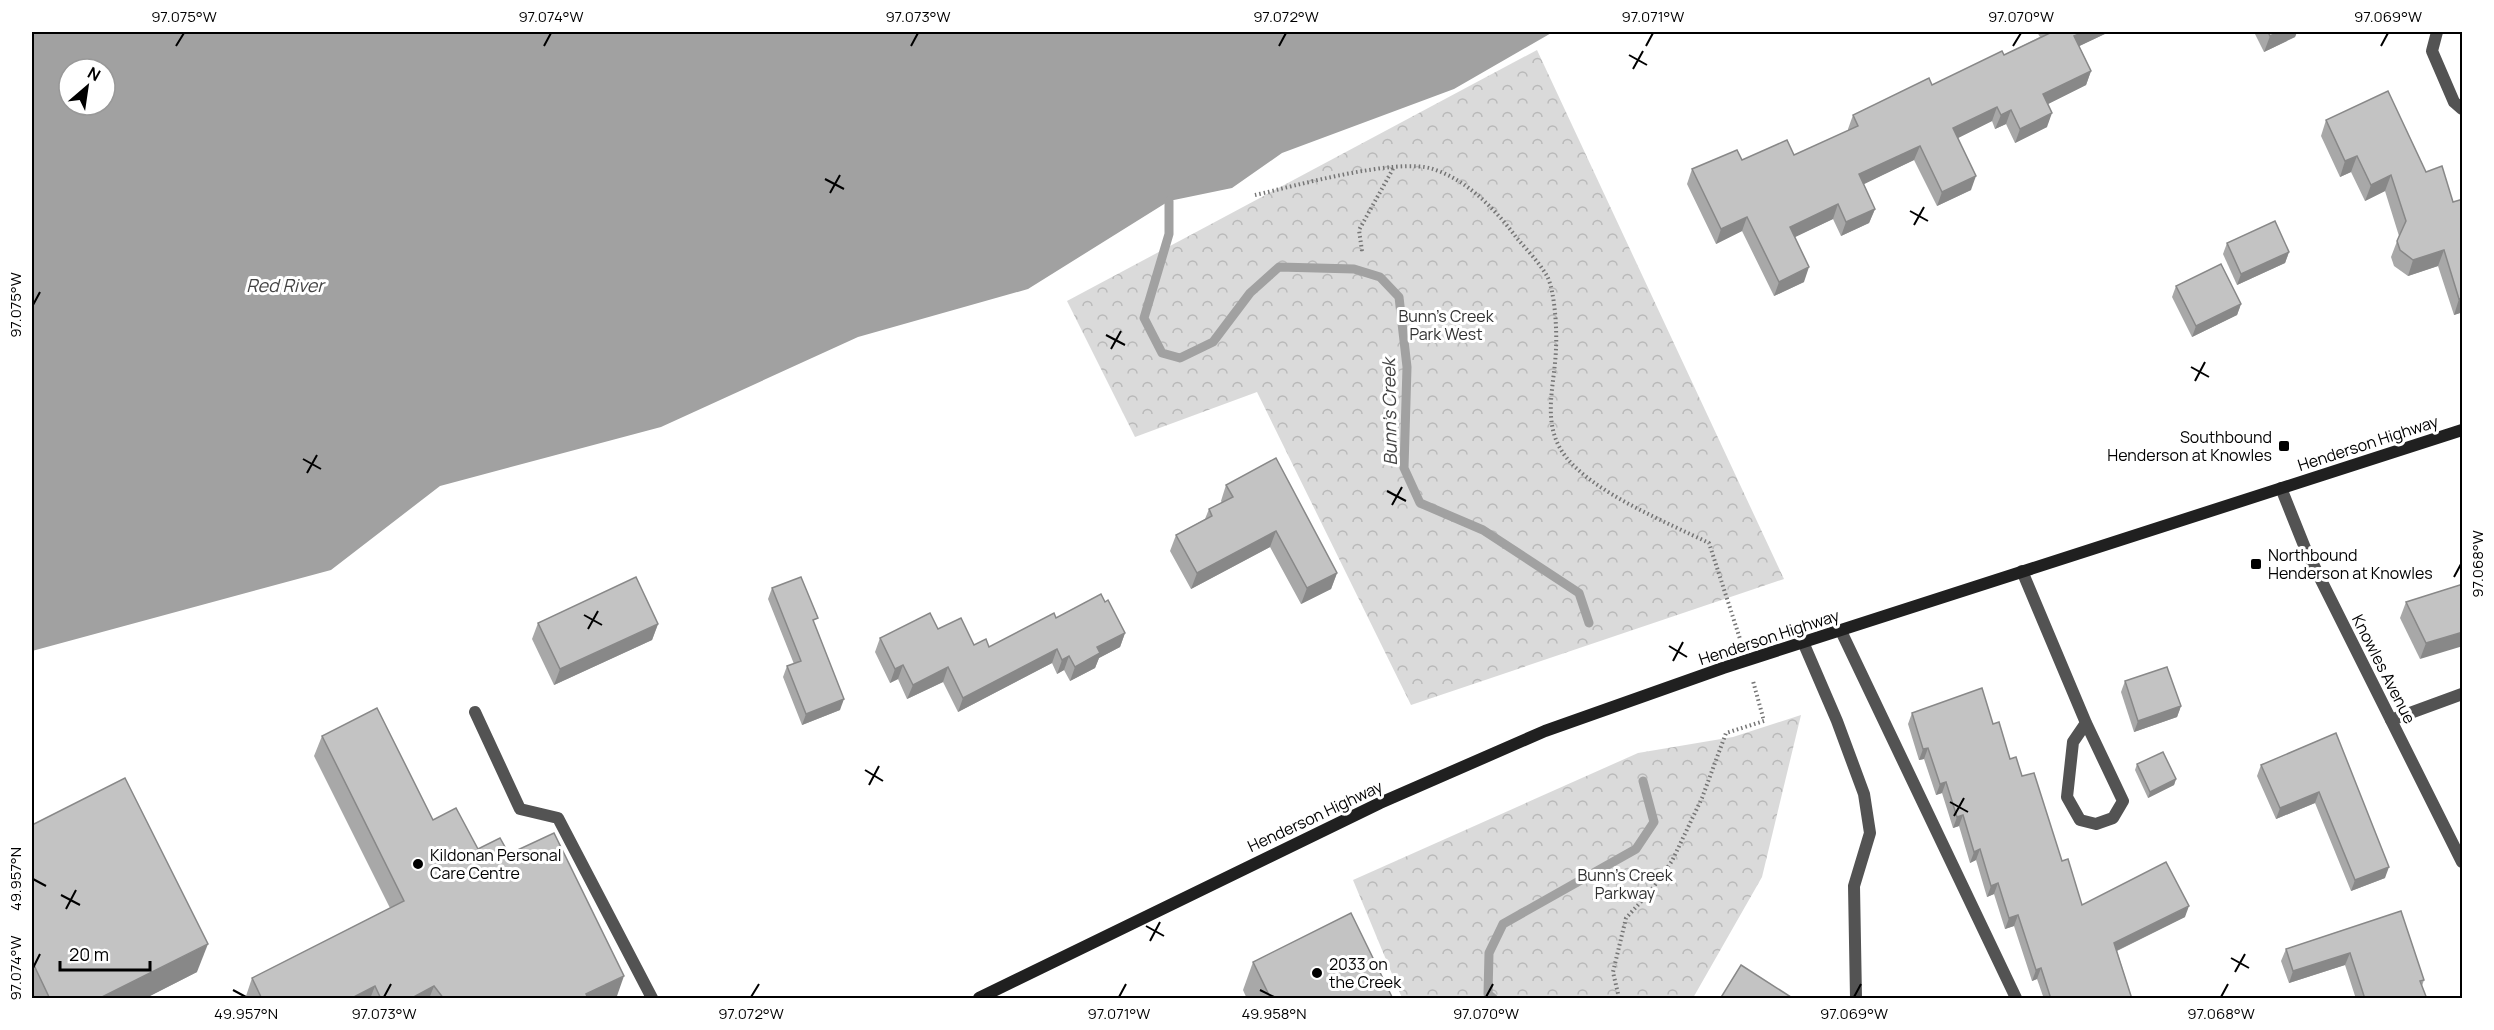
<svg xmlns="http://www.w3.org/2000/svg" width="2494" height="1030" font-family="Manrope,sans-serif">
	<defs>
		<pattern id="park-crowns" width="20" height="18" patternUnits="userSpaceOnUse" patternTransform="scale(1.5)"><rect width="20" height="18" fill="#dadada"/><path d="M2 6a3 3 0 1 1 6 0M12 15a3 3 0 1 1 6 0" fill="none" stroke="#b9b9b9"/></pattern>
	</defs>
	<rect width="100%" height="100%" fill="#fff"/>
	<g fill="url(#park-crowns)">
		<path d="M 1537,50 L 1784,579 L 1411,705 L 1257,392 L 1135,437 L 1067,301 Z"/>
		<path d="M 1801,715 L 1762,877 L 1693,998 L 1402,998 L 1353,880 L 1638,753 L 1733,737 Z"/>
	</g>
	<path fill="#a1a1a1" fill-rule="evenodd" d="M 32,32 L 1553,32 L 1454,89 L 1282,153 L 1232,188 L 1169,201 L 1028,289 L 858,337 L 661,427 L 440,486 L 331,570 L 32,651 ZM 69,69 L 105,69 L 105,105 L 69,105 Z"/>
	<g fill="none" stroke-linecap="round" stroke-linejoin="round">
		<g stroke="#a1a1a1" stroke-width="9">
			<path d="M 1169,201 L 1169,234 L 1144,318 L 1162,353 L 1180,358 L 1213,342 L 1250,293 L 1279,267 L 1354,269 L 1380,277 L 1399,297 L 1407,367 L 1404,468 L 1420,503 L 1483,530 L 1579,593 L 1589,623"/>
			<path d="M 1493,998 L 1488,994 L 1489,953 L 1503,924 L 1636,849 L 1654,822 L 1643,781"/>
		</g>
		<g stroke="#757575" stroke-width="4" stroke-dasharray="1.5 3" stroke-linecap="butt">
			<path d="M 1255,195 C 1295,186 1397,157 1433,169 C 1467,180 1495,209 1516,237 C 1526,249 1539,262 1547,276 C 1555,291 1557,331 1556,348 C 1555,386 1540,424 1566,457 C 1594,493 1668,523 1709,543 L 1741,642"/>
			<path d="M 1362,251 L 1359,230 L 1394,167"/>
			<path d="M 1619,998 L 1613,972 L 1626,918 L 1650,892 L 1672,861 L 1702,798 L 1726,733 L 1764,721 L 1753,681"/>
		</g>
		<g stroke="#535353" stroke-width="12">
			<path d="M 2022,571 L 2086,723 L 2123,801 L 2113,818 L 2096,824 L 2080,820 L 2067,797 L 2073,742 L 2086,723"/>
			<path d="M 1841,631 L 2016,998"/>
			<path d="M 1803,642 L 1837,721 L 1864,794 L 1870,833 L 1854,886 L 1856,998"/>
			<path d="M 475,712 L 520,809 L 558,818 L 652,998"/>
			<path d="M 2391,720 L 2462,694"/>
		</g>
		<g stroke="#535353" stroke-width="12">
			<path d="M 2437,32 L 2432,51 L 2454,102 L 2462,109"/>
			<path d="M 2281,488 L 2305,548 L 2462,862"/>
		</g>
		<path stroke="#202020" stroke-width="12" d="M 979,998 L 1380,803 L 1545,731 L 1723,668 L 2462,430"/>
	</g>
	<g fill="#a8a8a8">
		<path d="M 2037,32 L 2109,32 L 2079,46 L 2091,71 L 2086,85 L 2048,104 L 2047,127 L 2015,143 L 2006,124 L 1995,129 L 1992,121 L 1958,138 L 1971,190 L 1937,206 L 1914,160 L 1863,184 L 1875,209 L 1869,223 L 1841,236 L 1833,219 L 1794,237 L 1804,282 L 1774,296 L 1742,231 L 1716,244 L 1687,184 L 1692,169 L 1742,160 L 1794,155 L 1848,131 L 1848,129 L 1853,115 L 1932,85 L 2004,55 L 2040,37 Z"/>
		<path d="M 2254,32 L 2297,32 L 2295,37 L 2264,52 Z"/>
		<path d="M 2326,120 L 2426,172 L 2453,202 L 2463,199 L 2463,312 L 2454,315 L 2438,266 L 2408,276 L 2394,266 L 2391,257 L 2399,236 L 2385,191 L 2365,201 L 2351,172 L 2340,177 L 2321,136 Z"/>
		<path d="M 2227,243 L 2289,252 L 2285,263 L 2237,285 L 2223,254 Z"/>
		<path d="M 2176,286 L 2241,304 L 2237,315 L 2192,337 L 2172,297 Z"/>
		<path d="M 1226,485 L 1337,573 L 1331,589 L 1301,604 L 1270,547 L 1191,589 L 1170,551 L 1176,535 L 1205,519 L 1209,509 L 1222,503 L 1221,501 Z"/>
		<path d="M 2463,584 L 2420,659 L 2400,618 L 2406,602 Z"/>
		<path d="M 772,588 L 815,625 L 840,710 L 802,725 L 783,677 L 787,666 L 794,664 L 768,599 Z"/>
		<path d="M 1105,602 L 1125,633 L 1120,647 L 1099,658 L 1095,668 L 1070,681 L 1064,670 L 1057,674 L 1052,663 L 958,712 L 943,682 L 907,699 L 898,679 L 890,683 L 875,652 L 880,638 L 938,629 L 974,645 L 989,647 L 1056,618 Z"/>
		<path d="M 538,623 L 658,624 L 652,640 L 554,685 L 532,639 Z"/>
		<path d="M 2125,681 L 2181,706 L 2177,717 L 2134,732 L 2121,692 Z"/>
		<path d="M 1912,713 L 1993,724 L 2010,759 L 2022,776 L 2082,905 L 2185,917 L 2117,951 L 2132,999 L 2044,999 L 2037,979 L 2032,981 L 2014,926 L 2005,929 L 1994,894 L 1987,897 L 1976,860 L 1970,863 L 1959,826 L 1953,828 L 1942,793 L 1936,795 L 1924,759 L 1919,760 L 1908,724 Z"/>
		<path d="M 2336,733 L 2385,878 L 2351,891 L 2315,803 L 2276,819 L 2257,776 L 2261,765 Z"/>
		<path d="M 322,736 L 433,820 L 478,849 L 509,854 L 617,996 L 612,999 L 245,999 L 252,978 L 390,908 L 314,756 Z"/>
		<path d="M 2137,764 L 2176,779 L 2174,785 L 2148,798 L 2135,770 Z"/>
		<path d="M 32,825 L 197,972 L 144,999 L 32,999 Z"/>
		<path d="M 2401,911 L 2424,980 L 2422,986 L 2427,999 L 2356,999 L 2345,965 L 2289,983 L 2281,961 L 2286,949 Z"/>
		<path d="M 1253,962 L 1393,999 L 1247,999 L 1243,990 Z"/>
	</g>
	<g fill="#888">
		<path d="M 2084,32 L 2109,32 L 2069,51 L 2074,36 Z"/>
		<path d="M 2279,32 L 2297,32 L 2295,37 L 2264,52 L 2270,36 Z"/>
		<path d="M 2091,71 L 2086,85 L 2038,109 L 2043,94 Z"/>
		<path d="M 1997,107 L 1992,121 L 1948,143 L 1953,128 Z"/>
		<path d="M 2011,110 L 2006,124 L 1995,129 L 2001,115 Z"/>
		<path d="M 2052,113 L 2047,127 L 2015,143 L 2020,129 Z"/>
		<path d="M 1920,146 L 1914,160 L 1854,189 L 1859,174 Z"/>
		<path d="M 2357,156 L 2351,172 L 2340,177 L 2345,161 Z"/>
		<path d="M 2391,175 L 2385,191 L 2365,201 L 2371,185 Z"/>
		<path d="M 1976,176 L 1971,190 L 1937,206 L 1942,192 Z"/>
		<path d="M 1838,204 L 1833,219 L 1785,242 L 1790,227 Z"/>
		<path d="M 1875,209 L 1869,223 L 1841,236 L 1846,222 Z"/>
		<path d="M 1747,217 L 1742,231 L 1716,244 L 1721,229 Z"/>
		<path d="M 2444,250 L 2438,266 L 2408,276 L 2413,260 Z"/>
		<path d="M 2289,252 L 2285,263 L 2237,285 L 2241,274 Z"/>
		<path d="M 1809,267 L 1804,282 L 1774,296 L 1779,282 Z"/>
		<path d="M 2463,298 L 2463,312 L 2454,315 L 2459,299 Z"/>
		<path d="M 2241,304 L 2237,315 L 2192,337 L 2196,326 Z"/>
		<path d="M 1276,531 L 1270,547 L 1191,589 L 1197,573 Z"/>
		<path d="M 1337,573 L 1331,589 L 1301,604 L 1307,588 Z"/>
		<path d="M 658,624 L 652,640 L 554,685 L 560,669 Z"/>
		<path d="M 2463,632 L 2463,646 L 2420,659 L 2426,643 Z"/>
		<path d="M 1125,633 L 1120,647 L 1099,658 L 1095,668 L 1070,681 L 1075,667 L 1097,647 Z"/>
		<path d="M 1057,649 L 1052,663 L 958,712 L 963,698 Z"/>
		<path d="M 1069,656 L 1064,670 L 1057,674 L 1062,660 Z"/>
		<path d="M 903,665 L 898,679 L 890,683 L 895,669 Z"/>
		<path d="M 948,667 L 943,682 L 907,699 L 913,685 Z"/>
		<path d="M 844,699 L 840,710 L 802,725 L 806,714 Z"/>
		<path d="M 2181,706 L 2177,717 L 2134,732 L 2138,721 Z"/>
		<path d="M 1928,748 L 1924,759 L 1919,760 L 1923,749 Z"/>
		<path d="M 2176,779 L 2174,785 L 2148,798 L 2150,792 Z"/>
		<path d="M 1946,782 L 1942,793 L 1936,795 L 1940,784 Z"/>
		<path d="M 2319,792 L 2315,803 L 2276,819 L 2280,808 Z"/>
		<path d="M 1963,815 L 1959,826 L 1953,828 L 1957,817 Z"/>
		<path d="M 1980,849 L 1976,860 L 1970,863 L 1974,852 Z"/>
		<path d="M 2389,867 L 2385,878 L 2351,891 L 2355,880 Z"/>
		<path d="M 1998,883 L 1994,894 L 1987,897 L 1991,886 Z"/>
		<path d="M 2189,906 L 2185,917 L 2110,954 L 2114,943 Z"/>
		<path d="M 2018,915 L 2014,926 L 2005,929 L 2009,918 Z"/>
		<path d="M 208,944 L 197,972 L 144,999 L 98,999 Z"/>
		<path d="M 2350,953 L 2345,965 L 2289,983 L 2293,971 Z"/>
		<path d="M 2041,968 L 2037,979 L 2032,981 L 2036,970 Z"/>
		<path d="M 624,976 L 617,996 L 612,999 L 584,999 L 586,994 Z"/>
		<path d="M 375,986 L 370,999 L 350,999 Z"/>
		<path d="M 434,986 L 429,999 L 410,999 Z"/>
	</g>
	<g fill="#c3c3c3" stroke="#888" stroke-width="1.5">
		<path d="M 2050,32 L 2084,32 L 2074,36 L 2091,71 L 2043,94 L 2052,113 L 2020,129 L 2011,110 L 2001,115 L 1997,107 L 1953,128 L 1976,176 L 1942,192 L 1920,146 L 1859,174 L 1875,209 L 1846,222 L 1838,204 L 1790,227 L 1809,267 L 1779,282 L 1747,217 L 1721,229 L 1692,169 L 1737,150 L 1742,160 L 1787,140 L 1794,155 L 1858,126 L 1853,115 L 1929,78 L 1932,85 L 2002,51 L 2004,55 L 2050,33 Z"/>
		<path d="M 2268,32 L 2279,32 L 2270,36 Z"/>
		<path d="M 2388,91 L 2426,172 L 2442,166 L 2453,202 L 2463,199 L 2463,298 L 2459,299 L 2444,250 L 2413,260 L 2400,250 L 2397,241 L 2406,221 L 2391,175 L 2371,185 L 2357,156 L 2345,161 L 2326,120 Z"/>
		<path d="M 2275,221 L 2289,252 L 2241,274 L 2227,243 Z"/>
		<path d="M 2221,264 L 2241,304 L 2196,326 L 2176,286 Z"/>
		<path d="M 1276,458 L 1337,573 L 1307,588 L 1276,531 L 1197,573 L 1176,535 L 1212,516 L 1209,509 L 1233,497 L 1226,485 Z"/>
		<path d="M 636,577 L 658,624 L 560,669 L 538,623 Z"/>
		<path d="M 801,577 L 818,618 L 813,620 L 844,699 L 806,714 L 787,666 L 801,661 L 772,588 Z"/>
		<path d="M 2463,584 L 2463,632 L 2426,643 L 2406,602 Z"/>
		<path d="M 1101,594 L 1105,602 L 1108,600 L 1125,633 L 1097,647 L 1100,653 L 1075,667 L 1069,656 L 1062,660 L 1057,649 L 963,698 L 948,667 L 913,685 L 903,665 L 895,669 L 880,638 L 930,613 L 938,629 L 961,618 L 974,645 L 986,639 L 989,647 L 1054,613 L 1056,618 Z"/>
		<path d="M 2167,667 L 2181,706 L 2138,721 L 2125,681 Z"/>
		<path d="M 1982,688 L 1993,724 L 1999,722 L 2010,759 L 2016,757 L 2022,776 L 2034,773 L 2062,861 L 2068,859 L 2082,905 L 2166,862 L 2189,906 L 2114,943 L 2132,999 L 2051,999 L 2041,968 L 2036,970 L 2018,915 L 2009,918 L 1998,883 L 1991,886 L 1980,849 L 1974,852 L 1963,815 L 1957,817 L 1946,782 L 1940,784 L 1928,748 L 1923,749 L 1912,713 Z"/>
		<path d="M 377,708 L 433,820 L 456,808 L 478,849 L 500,838 L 509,854 L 554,833 L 624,976 L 586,994 L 588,999 L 444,999 L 434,986 L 410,999 L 381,999 L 375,986 L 350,999 L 262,999 L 252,978 L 404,901 L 322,736 Z"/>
		<path d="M 2336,733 L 2389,867 L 2355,880 L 2319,792 L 2280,808 L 2261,765 Z"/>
		<path d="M 2163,752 L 2176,779 L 2150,792 L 2137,764 Z"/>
		<path d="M 125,778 L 208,944 L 98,999 L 50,999 L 32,961 L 32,825 Z"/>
		<path d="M 2401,911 L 2424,980 L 2420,981 L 2427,999 L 2365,999 L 2350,953 L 2293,971 L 2286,949 Z"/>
		<path d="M 1351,913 L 1393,999 L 1271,999 L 1253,962 Z"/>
		<path d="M 1741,965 L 1794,999 L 1720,999 Z"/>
	</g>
	<path fill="none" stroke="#000" stroke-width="2" d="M 176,46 L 184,33M 544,46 L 551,33M 911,46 L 918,33M 1279,46 L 1286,33M 1646,46 L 1653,33M 2013,46 L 2021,33M 2381,46 L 2388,33M 1629,55 L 1647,65M 1633,69 L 1643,51M 825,179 L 844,189M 830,193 L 840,175M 1910,211 L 1928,221M 1914,225 L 1924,207M 33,305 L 40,292M 1106,335 L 1125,345M 1111,349 L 1121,331M 2191,367 L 2209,377M 2195,381 L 2205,362M 303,459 L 321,469M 307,473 L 317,455M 1387,491 L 1406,501M 1392,505 L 1402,487M 2454,577 L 2461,564M 584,615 L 602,625M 588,629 L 598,611M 1669,646 L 1687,657M 1673,661 L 1683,642M 865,770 L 883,781M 869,785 L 879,766M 1950,802 L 1968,812M 1954,816 L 1964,798M 33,879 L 46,886M 61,895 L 80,905M 66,909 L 76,890M 1146,926 L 1164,936M 1150,941 L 1160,922M 2231,958 L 2249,968M 33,968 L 40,954M 2235,972 L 2245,954M 233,990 L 246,997M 1260,990 L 1274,997M 384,997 L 391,984M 751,997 L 759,984M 1119,997 L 1126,984M 1486,997 L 1493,984M 1854,997 L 1861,984M 2221,997 L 2228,984"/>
	<g fill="#000" stroke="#fff" stroke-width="2">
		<rect x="2278" y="440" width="12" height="12" rx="3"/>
		<rect x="2250" y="558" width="12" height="12" rx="3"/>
		<circle cx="418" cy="864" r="6"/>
		<circle cx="1317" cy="973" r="6"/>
	</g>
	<g text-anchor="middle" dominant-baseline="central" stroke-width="6" stroke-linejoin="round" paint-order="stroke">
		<g font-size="16" fill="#313131" stroke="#fff">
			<text x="1446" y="316">Bunn's Creek<tspan x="1446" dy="18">Park West</tspan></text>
			<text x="1625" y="875">Bunn's Creek<tspan x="1625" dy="18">Parkway</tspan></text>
		</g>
		<g font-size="16" fill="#000" stroke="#fff" text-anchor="start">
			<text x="2272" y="437" text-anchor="end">Southbound<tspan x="2272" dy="18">Henderson at Knowles</tspan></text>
			<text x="2268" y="555">Northbound<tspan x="2268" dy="18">Henderson at Knowles</tspan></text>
			<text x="430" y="855">Kildonan Personal<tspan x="430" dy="18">Care Centre</tspan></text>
			<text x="1329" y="964">2033 on<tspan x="1329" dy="18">the Creek</tspan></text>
		</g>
		<g font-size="16" fill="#000" stroke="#fff">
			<text transform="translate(2368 443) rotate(-18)">Henderson Highway</text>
			<text transform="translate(1769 637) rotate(-18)">Henderson Highway</text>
			<text transform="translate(2384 669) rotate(63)">Knowles Avenue</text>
			<text transform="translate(1315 816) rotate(-25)">Henderson Highway</text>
		</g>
		<g font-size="18" font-style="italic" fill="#424242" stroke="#fff">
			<text x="285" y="285">Red River</text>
			<text transform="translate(1389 412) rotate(-91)">Bunn's Creek</text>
		</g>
	</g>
	<rect width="2494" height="1030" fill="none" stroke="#ffffff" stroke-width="66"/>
	<g transform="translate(87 87) rotate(29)"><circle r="28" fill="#ffffff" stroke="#999999" stroke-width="1.5"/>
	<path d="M0-4.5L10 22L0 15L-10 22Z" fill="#000000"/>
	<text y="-9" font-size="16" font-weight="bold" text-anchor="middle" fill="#000000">N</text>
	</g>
	<path d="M60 961v9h90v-9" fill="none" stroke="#000000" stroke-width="3"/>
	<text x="69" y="961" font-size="18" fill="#000000" stroke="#ffffff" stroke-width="4.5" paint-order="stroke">20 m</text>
	<rect x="33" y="33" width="2428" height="964" fill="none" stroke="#000" stroke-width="2"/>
	<g font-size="15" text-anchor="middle" fill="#000">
		<text x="184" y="22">97.075°W</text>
		<text x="551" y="22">97.074°W</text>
		<text x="918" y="22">97.073°W</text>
		<text x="1286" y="22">97.072°W</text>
		<text x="1653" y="22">97.071°W</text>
		<text x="2021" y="22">97.070°W</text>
		<text x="2388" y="22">97.069°W</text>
		<text transform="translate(16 305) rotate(-90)" y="5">97.075°W</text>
		<text transform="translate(2478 564) rotate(-90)" y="5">97.068°W</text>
		<text transform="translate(16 879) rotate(-90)" y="5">49.957°N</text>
		<text transform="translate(16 968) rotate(-90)" y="5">97.074°W</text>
		<text x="246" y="1019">49.957°N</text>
		<text x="384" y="1019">97.073°W</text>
		<text x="751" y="1019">97.072°W</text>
		<text x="1119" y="1019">97.071°W</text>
		<text x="1274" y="1019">49.958°N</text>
		<text x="1486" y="1019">97.070°W</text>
		<text x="1854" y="1019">97.069°W</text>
		<text x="2221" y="1019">97.068°W</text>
	</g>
</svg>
